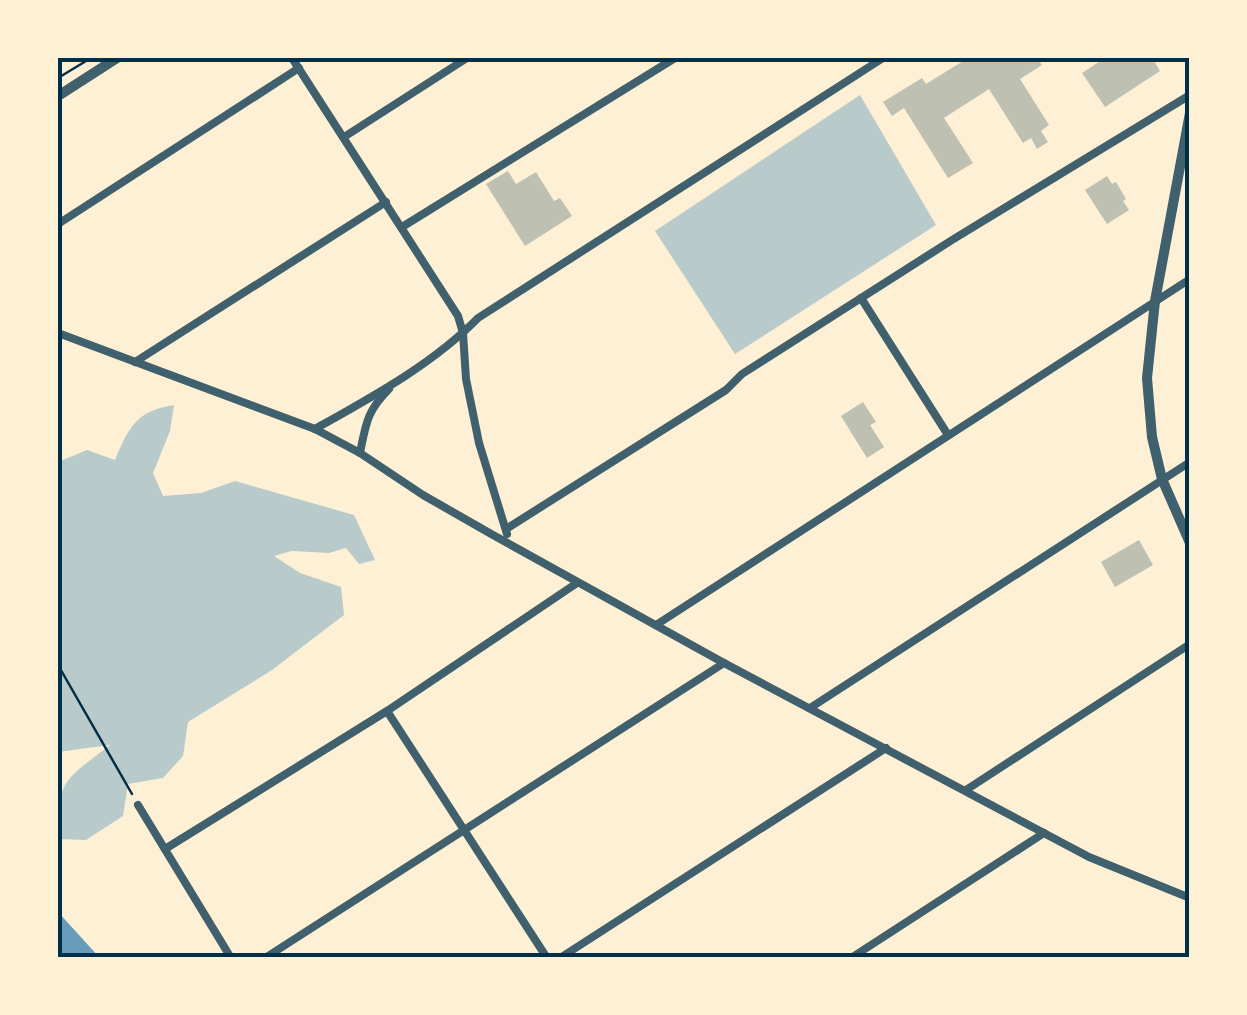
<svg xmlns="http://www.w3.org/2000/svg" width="1247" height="1015" font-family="'Alegreya Sans',sans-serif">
	<rect width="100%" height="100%" fill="#fdf0d5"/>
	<g fill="#b9caca">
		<path d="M 860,95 L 936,225 L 735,354 L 655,231 Z"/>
		<path d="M 174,405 L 170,431 L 153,473 L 163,496 L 201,493 L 235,481 L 354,515 L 375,560 L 359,564 L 346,548 L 329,553 L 292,551 L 274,556 L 300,573 L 341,587 L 344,615 L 272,670 L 188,722 L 183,756 L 163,778 L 128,784 L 123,816 L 86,840 L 58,839 C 57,779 65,780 110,745 L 58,752 L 58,462 L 87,450 L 115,460 C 129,427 136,411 174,405 Z"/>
	</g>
	<path fill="#669bbc" d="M 58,912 L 99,957 L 58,957 Z"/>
	<g fill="#bec0b2">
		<path d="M 968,58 L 1037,58 L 1042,65 L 1020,79 L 1049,125 L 1041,131 L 1048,142 L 1037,149 L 1031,138 L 1023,143 L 989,89 L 944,118 L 973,163 L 948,178 L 904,108 L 892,116 L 883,102 L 922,78 L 926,84 Z"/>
		<path d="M 1105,58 L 1159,58 L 1154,61 L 1160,71 L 1105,107 L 1082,73 Z"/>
		<path d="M 508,171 L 516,184 L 536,172 L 554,201 L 560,198 L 572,216 L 525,246 L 486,184 Z"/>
		<path d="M 1107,176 L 1112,184 L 1116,182 L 1126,199 L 1123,201 L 1129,210 L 1107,224 L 1085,190 Z"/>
		<path d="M 863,402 L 876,422 L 870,425 L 884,447 L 867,458 L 841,416 Z"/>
		<path d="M 1139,540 L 1153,565 L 1115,587 L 1101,562 Z"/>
	</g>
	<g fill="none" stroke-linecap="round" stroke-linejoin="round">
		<g stroke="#003049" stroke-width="2.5">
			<path d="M 58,78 L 91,58"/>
			<path d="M 58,665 L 132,794"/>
		</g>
		<g stroke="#3f606c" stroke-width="8">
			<path d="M 292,58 L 458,316 L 463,333 L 466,379 L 479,443 L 507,534"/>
			<path d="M 344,137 L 467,58"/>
			<path d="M 58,224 L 299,68"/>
			<path d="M 402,227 L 675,58"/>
			<path d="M 861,298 L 948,435"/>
			<path d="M 58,333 L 315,429 L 360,453 L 423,495 L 493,535 L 724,663 L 1089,857 L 1190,898"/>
			<path d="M 135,362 L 386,202"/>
			<path d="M 315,429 C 372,397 433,364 478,318 L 883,58"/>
			<path d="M 360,453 C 366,423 367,411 389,389"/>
			<path d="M 506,529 L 726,390 L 742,374 L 952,240 L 1190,95"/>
			<path d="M 656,625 L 1190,279"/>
			<path d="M 810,708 L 1190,462"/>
			<path d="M 387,711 L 547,958"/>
			<path d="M 966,790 L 1190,644"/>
			<path d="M 138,805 L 231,958"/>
			<path d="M 165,849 L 387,711 L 577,583"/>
			<path d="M 265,958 L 724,663"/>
			<path d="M 560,958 L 886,748"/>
			<path d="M 851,958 L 1044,833"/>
		</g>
		<g stroke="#3f606c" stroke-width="10">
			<path d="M 58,96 L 117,58"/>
			<path d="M 1190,113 L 1155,301 L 1147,378 L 1152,437 L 1162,479 L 1190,543"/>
		</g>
	</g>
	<rect width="1247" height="1015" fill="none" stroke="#fdf0d5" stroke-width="120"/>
	<rect x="60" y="60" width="1127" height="895" fill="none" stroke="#003049" stroke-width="4"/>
</svg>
